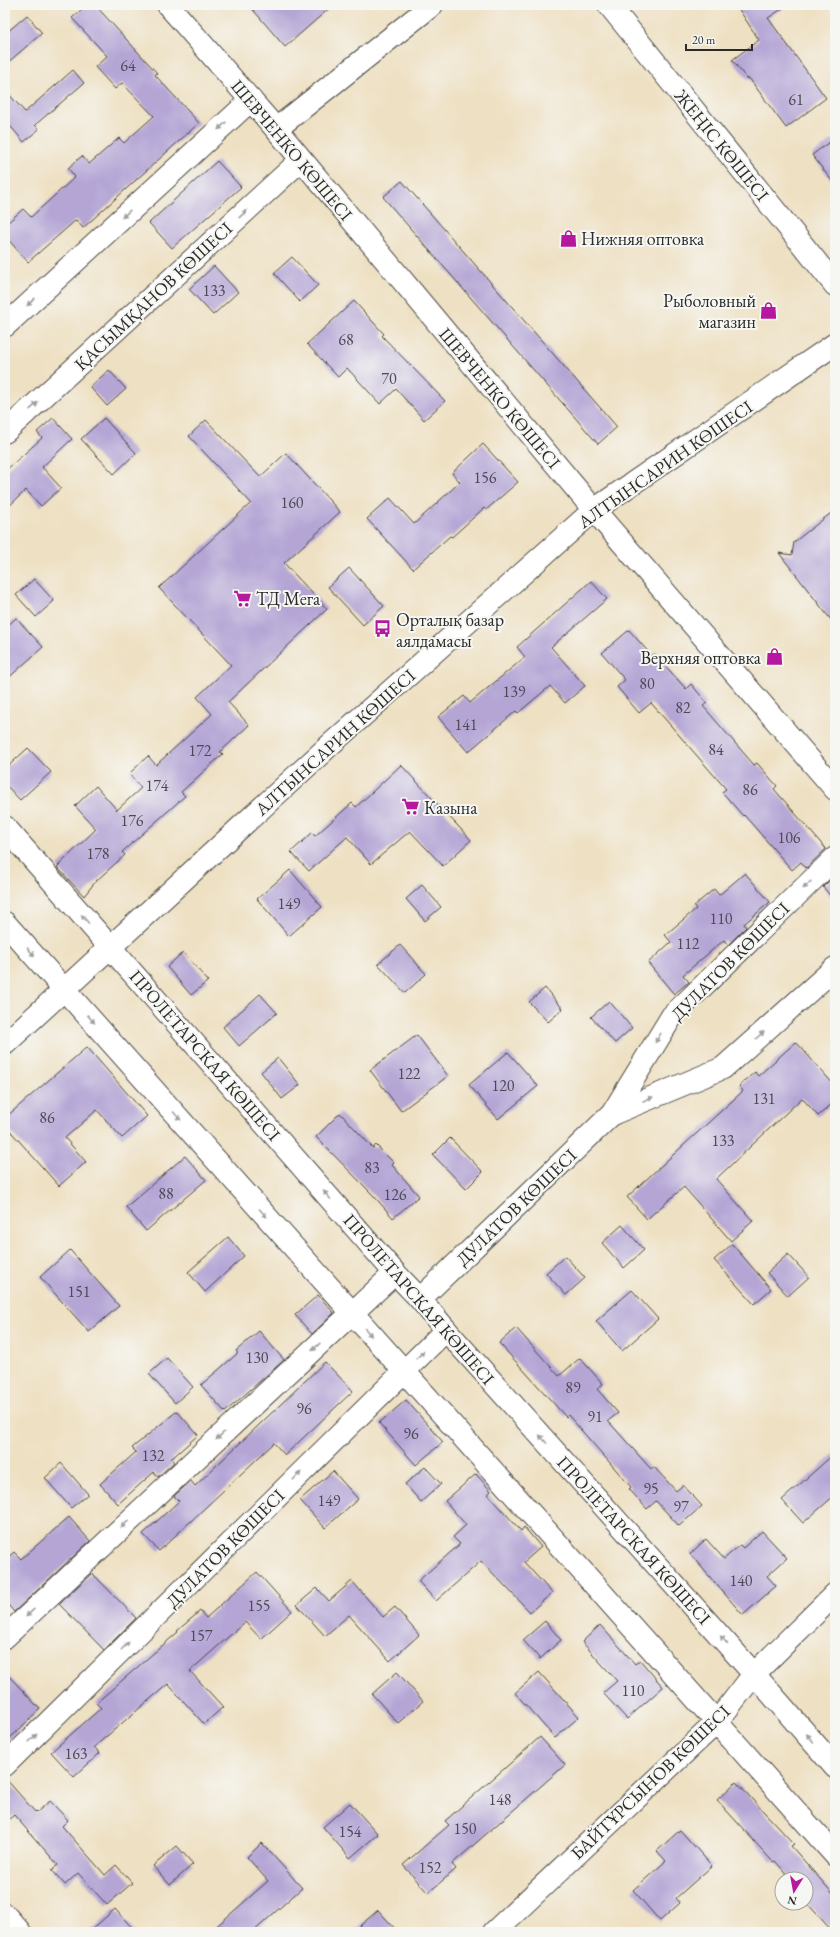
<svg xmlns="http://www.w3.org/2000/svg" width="840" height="1937" font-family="'EB Garamond',serif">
	<rect width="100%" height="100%" fill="#f6f6f2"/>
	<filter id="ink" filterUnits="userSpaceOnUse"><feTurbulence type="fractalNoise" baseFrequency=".025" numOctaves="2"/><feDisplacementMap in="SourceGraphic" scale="8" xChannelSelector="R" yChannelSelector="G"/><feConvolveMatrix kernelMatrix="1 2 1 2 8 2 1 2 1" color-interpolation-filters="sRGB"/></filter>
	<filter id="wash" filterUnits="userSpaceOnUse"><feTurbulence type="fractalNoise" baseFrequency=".012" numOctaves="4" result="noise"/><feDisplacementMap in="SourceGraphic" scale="16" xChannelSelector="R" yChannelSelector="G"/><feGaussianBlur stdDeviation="0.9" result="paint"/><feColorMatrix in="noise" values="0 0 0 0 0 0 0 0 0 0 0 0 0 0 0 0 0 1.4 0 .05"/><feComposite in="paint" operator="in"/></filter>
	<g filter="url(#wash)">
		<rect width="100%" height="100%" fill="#eee0c2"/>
		<g id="blocks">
			<g fill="#b4a5d5">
				<path d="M 87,5 L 95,5 L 157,73 L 155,75 L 199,123 L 83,228 L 76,220 L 28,262 L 5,236 L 5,225 L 23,209 L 31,217 L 75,177 L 68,168 L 82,156 L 89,164 L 119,138 L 124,143 L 154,116 L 122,83 L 115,89 L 95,67 L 107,56 L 72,18 Z"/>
				<path d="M 249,5 L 333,5 L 285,47 Z"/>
				<path d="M 736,5 L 788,5 L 768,18 L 826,98 L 786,128 L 749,78 L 747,79 L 732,60 L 759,40 Z"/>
				<path d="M 27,15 L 42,33 L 5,65 L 5,34 Z"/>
				<path d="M 73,70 L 84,83 L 35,125 L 39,129 L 24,142 L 5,120 L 5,90 L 25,112 Z"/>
				<path d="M 835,138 L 835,185 L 812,155 Z"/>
				<path d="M 217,161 L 241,187 L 172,248 L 149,223 Z"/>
				<path d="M 402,181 L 617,427 L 598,444 L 383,197 Z"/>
				<path d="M 292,257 L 318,285 L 300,302 L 274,273 Z"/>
				<path d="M 214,266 L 238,292 L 213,315 L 189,289 Z"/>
				<path d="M 354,301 L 384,334 L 382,336 L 445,401 L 424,420 L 396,389 L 380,404 L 347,368 L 338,377 L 307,344 Z"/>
				<path d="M 109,370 L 126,389 L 107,406 L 90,387 Z"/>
				<path d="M 53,418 L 72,439 L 42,467 L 61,488 L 41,506 L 26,490 L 5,510 L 5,471 L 42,438 L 37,432 Z"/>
				<path d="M 104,418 L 136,453 L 114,474 L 81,439 Z"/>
				<path d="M 206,420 L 260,477 L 286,453 L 340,512 L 284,563 L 327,609 L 228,702 L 249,725 L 220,752 L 223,754 L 181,792 L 185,796 L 122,852 L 125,855 L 96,881 L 84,896 L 57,867 L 96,829 L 75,806 L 96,786 L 117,810 L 141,788 L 129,774 L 148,756 L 156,765 L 212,714 L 197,697 L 231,665 L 159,588 L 251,503 L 189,436 Z"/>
				<path d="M 483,444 L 518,482 L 486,510 L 484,508 L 452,537 L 450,536 L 413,569 L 367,519 L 390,498 L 414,524 L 460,482 L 452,473 Z"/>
				<path d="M 835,510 L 835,625 L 779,553 L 792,555 L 794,542 Z"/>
				<path d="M 349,568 L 384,606 L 363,625 L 328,587 Z"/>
				<path d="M 34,579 L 54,601 L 36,617 L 16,595 Z"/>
				<path d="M 591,581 L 607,599 L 551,647 L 585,686 L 565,703 L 550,686 L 518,713 L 516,711 L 468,752 L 438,717 L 464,696 L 470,703 L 525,657 L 517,647 Z"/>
				<path d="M 16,618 L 43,647 L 5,681 L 5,628 Z"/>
				<path d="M 629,630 L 652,656 L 655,654 L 686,689 L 691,684 L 707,703 L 703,706 L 754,765 L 757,763 L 777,786 L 774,789 L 826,849 L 806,868 L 801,862 L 792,870 L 744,815 L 743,816 L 722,792 L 726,789 L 651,703 L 639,713 L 617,687 L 625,680 L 602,653 Z"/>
				<path d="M 28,748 L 51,772 L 20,800 L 5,784 L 5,769 Z"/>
				<path d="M 401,765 L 471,840 L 443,866 L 410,831 L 371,864 L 347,837 L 309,871 L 291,852 L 312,833 L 315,836 L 352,803 L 356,807 Z"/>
				<path d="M 290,870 L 322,907 L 289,936 L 257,899 Z"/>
				<path d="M 745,873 L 770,902 L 744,924 L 746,927 L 728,945 L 724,940 L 683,975 L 689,982 L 674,994 L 648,963 L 671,942 L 665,935 L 696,909 L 694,906 L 714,889 L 719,895 Z"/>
				<path d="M 835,875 L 835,901 L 823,887 Z"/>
				<path d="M 422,885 L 441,907 L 425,921 L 406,899 Z"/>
				<path d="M 400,945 L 426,974 L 405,993 L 378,964 Z"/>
				<path d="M 183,952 L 208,981 L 191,995 L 167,967 Z"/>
				<path d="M 545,988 L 563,1009 L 548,1022 L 529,1002 Z"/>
				<path d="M 260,994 L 277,1013 L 239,1046 L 223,1027 Z"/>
				<path d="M 609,1001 L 632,1028 L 615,1043 L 591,1017 Z"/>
				<path d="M 417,1035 L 448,1076 L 401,1111 L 370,1070 Z"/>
				<path d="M 796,1042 L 835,1086 L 835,1101 L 818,1116 L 802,1098 L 716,1179 L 753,1221 L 731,1241 L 684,1187 L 647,1219 L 627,1197 L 743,1091 L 739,1086 L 755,1072 L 758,1076 Z"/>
				<path d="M 87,1047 L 147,1116 L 122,1138 L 97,1110 L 65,1138 L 86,1162 L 59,1186 L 5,1125 L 5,1118 Z"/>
				<path d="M 508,1052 L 538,1086 L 498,1119 L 469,1085 Z"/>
				<path d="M 278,1058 L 300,1085 L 282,1099 L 261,1072 Z"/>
				<path d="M 340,1113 L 373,1148 L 376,1145 L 394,1163 L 392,1165 L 419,1196 L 393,1218 L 373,1195 L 316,1137 Z"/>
				<path d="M 450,1138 L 483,1172 L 466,1189 L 433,1155 Z"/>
				<path d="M 185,1156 L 206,1180 L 146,1231 L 126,1207 Z"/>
				<path d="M 622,1225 L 644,1250 L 624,1268 L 602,1243 Z"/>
				<path d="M 228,1237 L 244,1256 L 205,1292 L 188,1272 Z"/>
				<path d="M 732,1244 L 771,1289 L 754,1304 L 714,1260 Z"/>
				<path d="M 70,1250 L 119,1306 L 89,1332 L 40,1277 Z"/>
				<path d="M 788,1254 L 809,1277 L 788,1296 L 767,1273 Z"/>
				<path d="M 565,1256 L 585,1278 L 566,1295 L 546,1273 Z"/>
				<path d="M 632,1290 L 658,1319 L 622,1351 L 596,1321 Z"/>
				<path d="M 318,1295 L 334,1313 L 312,1334 L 295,1315 Z"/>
				<path d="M 516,1328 L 559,1376 L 580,1358 L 603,1384 L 597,1389 L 618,1413 L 608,1421 L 651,1469 L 654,1467 L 676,1491 L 683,1485 L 702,1506 L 679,1526 L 656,1501 L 647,1509 L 629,1489 L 631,1487 L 568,1415 L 566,1417 L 499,1343 Z"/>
				<path d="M 259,1331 L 284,1360 L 225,1412 L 201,1385 L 238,1353 L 236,1351 Z"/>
				<path d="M 167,1358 L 193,1387 L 175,1403 L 149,1374 Z"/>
				<path d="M 325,1362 L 353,1391 L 285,1455 L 274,1443 L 159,1551 L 143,1534 L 179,1501 L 174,1496 L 191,1481 L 195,1486 Z"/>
				<path d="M 406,1400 L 443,1442 L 416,1465 L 379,1423 Z"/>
				<path d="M 177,1411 L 198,1435 L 171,1459 L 174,1462 L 158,1477 L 154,1472 L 118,1504 L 100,1484 L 136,1452 L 132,1448 Z"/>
				<path d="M 835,1453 L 835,1495 L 803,1523 L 782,1500 Z"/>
				<path d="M 61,1463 L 88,1494 L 71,1508 L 45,1478 Z"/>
				<path d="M 425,1467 L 441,1484 L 421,1502 L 405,1484 Z"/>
				<path d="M 333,1471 L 358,1499 L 325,1528 L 300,1500 Z"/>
				<path d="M 476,1474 L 491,1491 L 488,1494 L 521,1531 L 524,1527 L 541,1547 L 524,1562 L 552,1593 L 530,1612 L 481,1561 L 436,1601 L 418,1581 L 460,1544 L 453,1537 L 466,1525 L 445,1501 Z"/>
				<path d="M 69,1517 L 90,1541 L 14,1612 L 5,1601 L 5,1560 L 14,1552 L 21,1559 Z"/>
				<path d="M 762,1531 L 787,1558 L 767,1576 L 776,1586 L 743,1615 L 690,1554 L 706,1539 L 724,1559 L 740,1545 L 743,1548 Z"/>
				<path d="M 257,1572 L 292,1611 L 261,1639 L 245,1622 L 190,1671 L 223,1707 L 204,1724 L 168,1684 L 94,1747 L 100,1753 L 74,1777 L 51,1752 L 101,1708 L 96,1703 L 178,1632 L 177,1631 L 200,1611 L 206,1618 Z"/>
				<path d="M 92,1573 L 136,1618 L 104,1650 L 59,1604 Z"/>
				<path d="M 352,1581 L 383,1617 L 395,1607 L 419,1635 L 390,1661 L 349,1615 L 325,1636 L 297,1605 L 317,1588 L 329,1601 Z"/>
				<path d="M 545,1621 L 561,1640 L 540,1659 L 523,1640 Z"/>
				<path d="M 600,1625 L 635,1664 L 640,1660 L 663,1687 L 627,1719 L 603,1693 L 617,1681 L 582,1642 Z"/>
				<path d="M 5,1672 L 40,1709 L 5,1743 Z"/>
				<path d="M 397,1672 L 423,1701 L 398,1723 L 372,1694 Z"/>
				<path d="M 539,1672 L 579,1717 L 555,1738 L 515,1693 Z"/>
				<path d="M 540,1737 L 565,1765 L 452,1864 L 456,1869 L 428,1893 L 403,1865 L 449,1825 L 445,1821 Z"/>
				<path d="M 5,1778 L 36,1813 L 50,1801 L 68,1820 L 62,1826 L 105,1875 L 116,1865 L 132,1883 L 107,1905 L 78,1873 L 65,1885 L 52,1870 L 58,1865 L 14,1815 L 5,1823 Z"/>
				<path d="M 736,1782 L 794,1844 L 791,1846 L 835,1896 L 835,1932 L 833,1932 L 806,1902 L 806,1879 L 791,1879 L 775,1861 L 773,1862 L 717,1800 Z"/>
				<path d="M 350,1803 L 378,1834 L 350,1858 L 323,1827 Z"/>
				<path d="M 680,1830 L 712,1866 L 676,1898 L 680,1903 L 660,1921 L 633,1890 L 666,1861 L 657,1851 Z"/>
				<path d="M 262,1843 L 302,1888 L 253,1932 L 210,1932 L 268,1881 L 247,1857 Z"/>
				<path d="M 177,1846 L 193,1864 L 170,1885 L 153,1866 Z"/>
				<path d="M 115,1909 L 136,1932 L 89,1932 Z"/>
				<path d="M 378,1910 L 398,1932 L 353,1932 Z"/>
			</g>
		</g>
	</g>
	<g filter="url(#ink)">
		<use href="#blocks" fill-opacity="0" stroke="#484642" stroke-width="1"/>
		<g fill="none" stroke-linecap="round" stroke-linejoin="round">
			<defs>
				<g id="minor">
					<path d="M 168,5 L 276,129 L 594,510 L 835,789"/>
					<path d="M 609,5 L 835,285"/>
					<path d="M 276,129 L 432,5"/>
					<path d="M 5,326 L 251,100"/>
					<path d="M 5,432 L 301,160"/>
					<path d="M 5,827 L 395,1273 L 420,1299 L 446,1330 L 754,1674 L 835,1767"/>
					<path d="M 5,923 L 835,1855"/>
					<path d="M 5,1044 L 331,744 L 594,510 L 835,344"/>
					<path d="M 612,1114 L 723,1068 L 835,968"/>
					<path d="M 420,1299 L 612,1114 L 672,1016 L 835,858"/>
					<path d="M 5,1637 L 395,1273"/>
					<path d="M 5,1765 L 446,1330"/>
					<path d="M 494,1932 L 717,1722 L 754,1674 L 835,1594"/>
				</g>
				<path id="major" d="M 5,1915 L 20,1932"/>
			</defs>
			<use href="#minor" stroke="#484642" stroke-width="24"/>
			<use href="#major" stroke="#484642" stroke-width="24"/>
			<use href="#minor" stroke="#fff" stroke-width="22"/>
			<use href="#major" stroke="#fff" stroke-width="22"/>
		</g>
		<defs><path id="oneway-solid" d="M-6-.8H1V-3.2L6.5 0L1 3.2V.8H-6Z"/></defs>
		<g fill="#a0a0a0">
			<use href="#oneway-solid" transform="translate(222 126) rotate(137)"/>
			<use href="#oneway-solid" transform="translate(126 214) rotate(137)"/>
			<use href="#oneway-solid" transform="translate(243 214) rotate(-43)"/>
			<use href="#oneway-solid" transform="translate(31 302) rotate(137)"/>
			<use href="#oneway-solid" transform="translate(34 406) rotate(-43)"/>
			<use href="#oneway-solid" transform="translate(807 885) rotate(136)"/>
			<use href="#oneway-solid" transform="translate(85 919) rotate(-131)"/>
			<use href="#oneway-solid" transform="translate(31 952) rotate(48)"/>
			<use href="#oneway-solid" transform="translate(91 1019) rotate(48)"/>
			<use href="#oneway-solid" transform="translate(760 1035) rotate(-42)"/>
			<use href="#oneway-solid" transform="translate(658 1038) rotate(121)"/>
			<use href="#oneway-solid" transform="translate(648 1099) rotate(-23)"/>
			<use href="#oneway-solid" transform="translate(177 1116) rotate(48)"/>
			<use href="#oneway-solid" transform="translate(327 1195) rotate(-131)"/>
			<use href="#oneway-solid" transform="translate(263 1213) rotate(48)"/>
			<use href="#oneway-solid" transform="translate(368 1332) rotate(49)"/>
			<use href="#oneway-solid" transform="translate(316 1347) rotate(137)"/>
			<use href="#oneway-solid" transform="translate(420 1355) rotate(-45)"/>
			<use href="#oneway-solid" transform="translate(220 1436) rotate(137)"/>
			<use href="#oneway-solid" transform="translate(543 1439) rotate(-132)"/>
			<use href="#oneway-solid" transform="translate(297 1476) rotate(-45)"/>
			<use href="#oneway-solid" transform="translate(125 1524) rotate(137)"/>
			<use href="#oneway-solid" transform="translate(30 1613) rotate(137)"/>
			<use href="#oneway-solid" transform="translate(724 1640) rotate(-132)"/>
			<use href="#oneway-solid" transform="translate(125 1646) rotate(-45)"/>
			<use href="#oneway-solid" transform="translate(33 1738) rotate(-45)"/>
			<use href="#oneway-solid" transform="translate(810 1738) rotate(-131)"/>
		</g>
	</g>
	<defs>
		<symbol id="shop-bare" viewBox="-9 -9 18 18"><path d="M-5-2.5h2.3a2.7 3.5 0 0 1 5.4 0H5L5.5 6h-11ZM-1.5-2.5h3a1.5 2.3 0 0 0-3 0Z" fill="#b5179e" stroke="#f6f6f2" stroke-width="2.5" paint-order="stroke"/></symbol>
		<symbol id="supermarket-bare" viewBox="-9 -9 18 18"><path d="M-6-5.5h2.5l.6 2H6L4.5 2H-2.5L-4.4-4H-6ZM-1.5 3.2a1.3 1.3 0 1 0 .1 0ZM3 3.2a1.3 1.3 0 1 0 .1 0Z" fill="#b5179e" stroke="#f6f6f2" stroke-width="2.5" paint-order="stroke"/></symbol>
		<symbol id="bus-bare" viewBox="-9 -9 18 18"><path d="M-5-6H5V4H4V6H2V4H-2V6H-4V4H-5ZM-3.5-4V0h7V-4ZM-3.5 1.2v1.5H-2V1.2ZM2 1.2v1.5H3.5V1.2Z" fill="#b5179e" stroke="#f6f6f2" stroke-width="2.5" paint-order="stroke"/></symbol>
	</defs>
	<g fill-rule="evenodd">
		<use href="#shop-bare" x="556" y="226" width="25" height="25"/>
		<use href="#shop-bare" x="756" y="298" width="25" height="25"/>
		<use href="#supermarket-bare" x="230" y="586" width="25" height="25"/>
		<use href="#bus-bare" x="370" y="616" width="25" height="25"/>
		<use href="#shop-bare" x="762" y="644" width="25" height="25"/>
		<use href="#supermarket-bare" x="398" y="794" width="25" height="25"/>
	</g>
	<g text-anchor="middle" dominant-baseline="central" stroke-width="4" stroke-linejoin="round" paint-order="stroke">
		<g font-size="16" fill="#4d4a56">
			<text x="128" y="65">64</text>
			<text x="796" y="99">61</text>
			<text x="214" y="290">133</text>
			<text x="346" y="339">68</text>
			<text x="389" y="378">70</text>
			<text x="485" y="477">156</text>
			<text x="292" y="502">160</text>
			<text x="647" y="683">80</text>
			<text x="514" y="691">139</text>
			<text x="683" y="707">82</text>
			<text x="466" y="724">141</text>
			<text x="716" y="749">84</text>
			<text x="200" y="750">172</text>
			<text x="157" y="785">174</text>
			<text x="750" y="789">86</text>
			<text x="132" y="820">176</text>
			<text x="789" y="837">106</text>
			<text x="98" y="853">178</text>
			<text x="289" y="903">149</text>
			<text x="721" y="918">110</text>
			<text x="688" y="943">112</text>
			<text x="409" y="1073">122</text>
			<text x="503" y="1085">120</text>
			<text x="764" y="1098">131</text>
			<text x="47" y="1117">86</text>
			<text x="723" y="1140">133</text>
			<text x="372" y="1167">83</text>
			<text x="166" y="1193">88</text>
			<text x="395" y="1194">126</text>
			<text x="79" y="1291">151</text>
			<text x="257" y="1357">130</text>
			<text x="573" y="1387">89</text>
			<text x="304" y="1408">96</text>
			<text x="595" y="1416">91</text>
			<text x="411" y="1433">96</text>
			<text x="153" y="1455">132</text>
			<text x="651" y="1488">95</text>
			<text x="329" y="1500">149</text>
			<text x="681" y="1506">97</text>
			<text x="741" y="1580">140</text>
			<text x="259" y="1605">155</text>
			<text x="201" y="1635">157</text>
			<text x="633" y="1690">110</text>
			<text x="76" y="1753">163</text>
			<text x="500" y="1799">148</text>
			<text x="465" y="1828">150</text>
			<text x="350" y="1831">154</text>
			<text x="430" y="1867">152</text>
		</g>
		<g font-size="18" fill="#2b2b2b" stroke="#f6f6f2">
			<text transform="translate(722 145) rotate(51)">ЖЕҢІС КӨШЕСІ</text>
			<text transform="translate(292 150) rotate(50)">ШЕВЧЕНКО КӨШЕСІ</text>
			<text transform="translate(153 296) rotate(-43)">ҚАСЫМҚАНОВ КӨШЕСІ</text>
			<text transform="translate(500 398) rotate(50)">ШЕВЧЕНКО КӨШЕСІ</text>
			<text transform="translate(665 464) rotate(-35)">АЛТЫНСАРИН КӨШЕСІ</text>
			<text transform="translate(335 742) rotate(-42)">АЛТЫНСАРИН КӨШЕСІ</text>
			<text transform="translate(730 961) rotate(-45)">ДУЛАТОВ КӨШЕСІ</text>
			<text transform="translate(205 1055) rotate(49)">ПРОЛЕТАРСКАЯ КӨШЕСІ</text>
			<text transform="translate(516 1207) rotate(-44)">ДУЛАТОВ КӨШЕСІ</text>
			<text transform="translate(419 1299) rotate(49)">ПРОЛЕТАРСКАЯ КӨШЕСІ</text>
			<text transform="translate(634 1540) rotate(48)">ПРОЛЕТАРСКАЯ КӨШЕСІ</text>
			<text transform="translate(225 1548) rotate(-45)">ДУЛАТОВ КӨШЕСІ</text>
			<text transform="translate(650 1782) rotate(-44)">БАЙТҰРСЫНОВ КӨШЕСІ</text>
		</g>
		<g font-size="18" fill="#2b2b2b" stroke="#f6f6f2" text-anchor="start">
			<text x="581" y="238">Нижняя оптовка</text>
			<text x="756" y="300" text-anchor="end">Рыболовный<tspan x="756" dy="21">магазин</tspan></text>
			<text x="256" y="598">ТД Мега</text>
			<text x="396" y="619">Орталық базар<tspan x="396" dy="21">аялдамасы</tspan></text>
			<text x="761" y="657" text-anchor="end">Верхняя оптовка</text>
			<text x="424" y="807">Казына</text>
		</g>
	</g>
	<rect width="840" height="1937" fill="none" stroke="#f6f6f2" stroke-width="20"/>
	<g transform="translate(794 1891) rotate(191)"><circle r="19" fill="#f6f6f2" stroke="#a5a5a2"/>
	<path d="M0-3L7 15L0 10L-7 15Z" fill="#b5179e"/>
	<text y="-6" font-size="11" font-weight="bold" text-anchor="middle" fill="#2b2b2b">N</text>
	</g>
	<path d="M686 44v6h66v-6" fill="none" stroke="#2b2b2b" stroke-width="2"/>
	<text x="692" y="44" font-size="12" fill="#2b2b2b" stroke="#f6f6f2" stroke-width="3" paint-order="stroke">20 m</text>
</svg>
